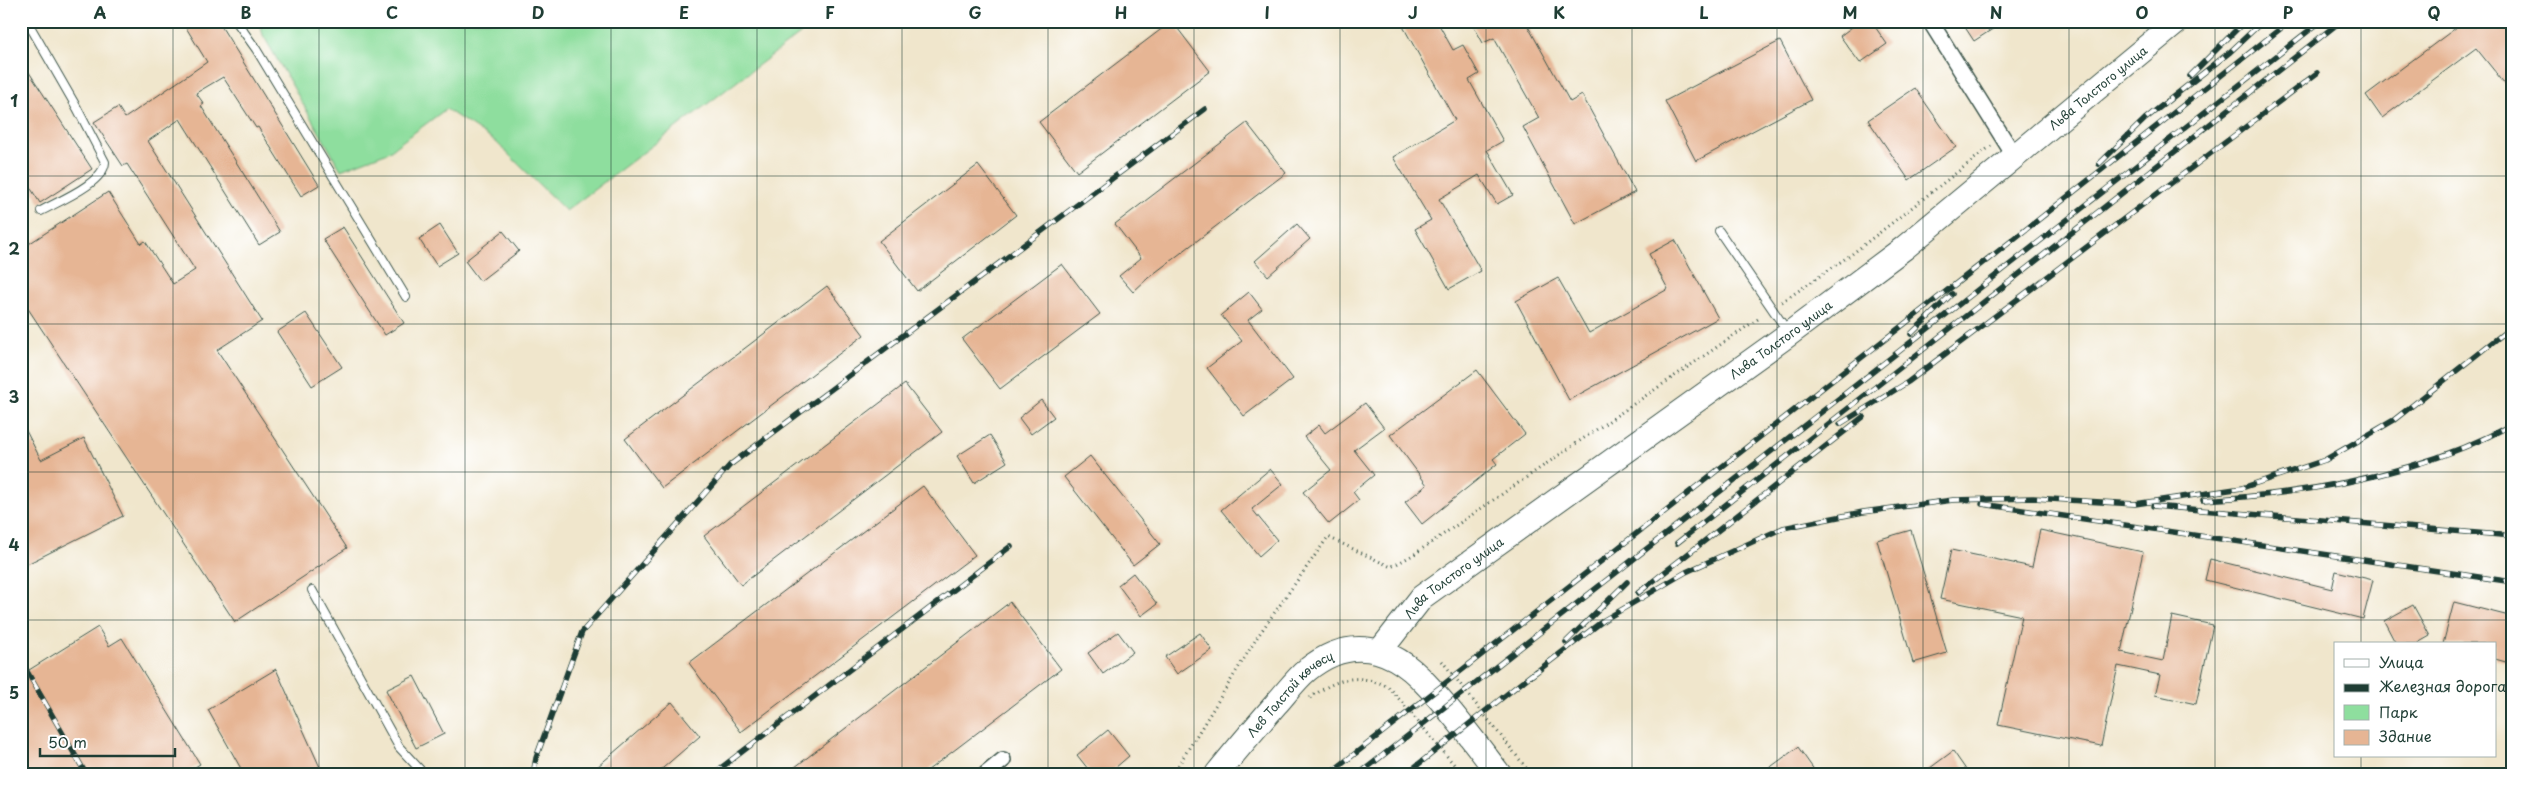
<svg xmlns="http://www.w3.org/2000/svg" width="2534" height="795" font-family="'Playpen Sans',sans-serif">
	<rect width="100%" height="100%" fill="#fff"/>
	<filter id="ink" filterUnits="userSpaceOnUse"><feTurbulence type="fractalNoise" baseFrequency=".02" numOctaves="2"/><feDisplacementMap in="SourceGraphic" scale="10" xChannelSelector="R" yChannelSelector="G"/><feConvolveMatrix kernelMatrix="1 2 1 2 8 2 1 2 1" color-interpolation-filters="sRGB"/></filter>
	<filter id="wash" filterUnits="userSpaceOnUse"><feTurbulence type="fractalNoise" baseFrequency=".0096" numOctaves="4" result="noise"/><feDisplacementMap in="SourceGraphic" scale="20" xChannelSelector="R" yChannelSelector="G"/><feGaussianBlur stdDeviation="1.12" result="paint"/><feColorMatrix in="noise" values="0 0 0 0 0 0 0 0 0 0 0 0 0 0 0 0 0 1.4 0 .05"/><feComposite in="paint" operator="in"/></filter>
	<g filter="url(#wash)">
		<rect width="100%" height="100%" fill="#f0e6cc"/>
		<path fill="#8ede9e" stroke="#568e69" d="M 259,21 L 817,21 L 566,211 L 496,142 L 446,109 L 388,152 L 341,170 L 263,35 Z"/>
		<g id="blocks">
			<g fill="#e6b594">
				<path d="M 182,21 L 218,21 L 319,185 L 301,196 L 258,127 L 256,128 L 223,77 L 196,93 L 204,104 L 201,106 L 280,232 L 259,245 L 180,119 L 148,141 L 262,321 L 217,350 L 347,548 L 235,622 L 21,298 L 21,249 L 108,192 L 141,244 L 145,241 L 173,284 L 195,270 L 127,164 L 123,166 L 94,122 L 118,107 L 125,118 L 207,62 Z"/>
				<path d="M 1172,21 L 1210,71 L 1077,172 L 1039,122 Z"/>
				<path d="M 1400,21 L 1437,21 L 1453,50 L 1463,45 L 1479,74 L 1469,80 L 1503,141 L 1487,150 L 1513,195 L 1497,204 L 1479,175 L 1439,199 L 1481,271 L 1449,289 L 1415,229 L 1431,220 L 1393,157 L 1455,120 Z"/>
				<path d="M 1471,21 L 1525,21 L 1570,102 L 1582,95 L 1635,192 L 1575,224 L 1523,127 L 1539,118 L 1494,38 L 1483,43 Z"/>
				<path d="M 1860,21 L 1871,21 L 1887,44 L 1860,63 L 1840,36 Z"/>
				<path d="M 1961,21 L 2005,21 L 1974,41 Z"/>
				<path d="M 2465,21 L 2513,21 L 2513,94 L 2476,48 L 2382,118 L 2366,95 Z"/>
				<path d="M 1780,41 L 1811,100 L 1696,161 L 1665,101 Z"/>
				<path d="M 21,60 L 92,169 L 40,203 L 21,173 Z"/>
				<path d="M 1915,88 L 1956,147 L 1909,180 L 1868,120 Z"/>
				<path d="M 1247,123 L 1286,173 L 1148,278 L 1133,292 L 1119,276 L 1141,258 L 1115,224 Z"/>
				<path d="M 978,165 L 1016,215 L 917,291 L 879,241 Z"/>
				<path d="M 1297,224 L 1310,239 L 1268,276 L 1255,261 Z"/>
				<path d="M 440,225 L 458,253 L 437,266 L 419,239 Z"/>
				<path d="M 343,227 L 404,323 L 385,335 L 323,239 Z"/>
				<path d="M 503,231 L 519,251 L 480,281 L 465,261 Z"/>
				<path d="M 1675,240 L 1718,318 L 1569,400 L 1516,301 L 1558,278 L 1589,333 L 1668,289 L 1649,254 Z"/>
				<path d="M 1062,264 L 1100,314 L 1000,389 L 962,339 Z"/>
				<path d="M 827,286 L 864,335 L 662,488 L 625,439 Z"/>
				<path d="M 1249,292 L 1262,309 L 1248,320 L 1293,379 L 1244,416 L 1207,368 L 1242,341 L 1221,315 Z"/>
				<path d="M 306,313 L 342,367 L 312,386 L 277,332 Z"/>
				<path d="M 1477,370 L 1525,434 L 1493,459 L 1497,464 L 1422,524 L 1405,502 L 1427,485 L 1390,435 Z"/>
				<path d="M 905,384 L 942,432 L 741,585 L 704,536 Z"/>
				<path d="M 1041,400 L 1054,417 L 1031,434 L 1019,418 Z"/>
				<path d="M 1365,403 L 1384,428 L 1354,450 L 1374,475 L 1353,492 L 1359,500 L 1329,524 L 1303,492 L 1331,470 L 1304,437 L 1319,425 L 1325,433 Z"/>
				<path d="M 21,421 L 41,460 L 84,438 L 123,516 L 21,567 Z"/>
				<path d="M 990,435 L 1007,462 L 974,483 L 957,456 Z"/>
				<path d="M 1090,456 L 1160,544 L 1133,565 L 1064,477 Z"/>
				<path d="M 1270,469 L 1283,484 L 1252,509 L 1277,540 L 1259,556 L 1221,510 Z"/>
				<path d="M 923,486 L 975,555 L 741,732 L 689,663 Z"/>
				<path d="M 1911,530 L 1947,653 L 1913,663 L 1877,540 Z"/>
				<path d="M 2040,530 L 2143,552 L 2121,652 L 2163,661 L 2172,616 L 2213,625 L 2196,704 L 2155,695 L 2160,675 L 2118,666 L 2101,746 L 1998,725 L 2022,616 L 1940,599 L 1951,550 L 2032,567 Z"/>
				<path d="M 2210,559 L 2332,589 L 2336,571 L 2373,580 L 2363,619 L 2205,580 Z"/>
				<path d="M 1133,573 L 1157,604 L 1141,616 L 1118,585 Z"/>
				<path d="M 1010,602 L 1061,669 L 923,774 L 786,774 Z"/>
				<path d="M 2454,602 L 2513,617 L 2513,664 L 2495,659 L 2495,644 L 2443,644 Z"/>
				<path d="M 2413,605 L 2430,636 L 2416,644 L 2396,644 L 2384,621 Z"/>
				<path d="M 98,627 L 109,646 L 122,638 L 200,764 L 184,774 L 21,774 L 21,675 Z"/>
				<path d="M 1118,632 L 1133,652 L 1103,674 L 1088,653 Z"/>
				<path d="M 1200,633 L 1212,650 L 1177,674 L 1165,657 Z"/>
				<path d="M 276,669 L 323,774 L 244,774 L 208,710 Z"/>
				<path d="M 414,676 L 444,734 L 416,748 L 386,690 Z"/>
				<path d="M 672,702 L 700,736 L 656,774 L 589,774 Z"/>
				<path d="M 1108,730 L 1129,756 L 1108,774 L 1092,774 L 1077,755 Z"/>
				<path d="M 1798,747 L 1817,774 L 1761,774 Z"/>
				<path d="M 1953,751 L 1969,774 L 1922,774 Z"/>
			</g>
		</g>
	</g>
	<g filter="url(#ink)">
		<use href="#blocks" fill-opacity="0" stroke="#3e564b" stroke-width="1"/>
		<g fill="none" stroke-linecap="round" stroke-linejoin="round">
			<defs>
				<g id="service">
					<path d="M 27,21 L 77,108 L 105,162 C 104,183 59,201 41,211"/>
					<path d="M 236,21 L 256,49 L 406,297"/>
					<path d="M 1719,231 L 1788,332"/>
					<path d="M 312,590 L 399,747 L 424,774"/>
				</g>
				<g id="minor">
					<path d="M 1930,21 L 2015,157"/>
					<path d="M 986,774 L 1003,760"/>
				</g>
				<g id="primary">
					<path id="s1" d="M 1380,651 L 1422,597 L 1789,334 L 1904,248 L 2178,21"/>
					<path id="s2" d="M 1217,774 C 1236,750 1256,727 1276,704 C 1286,693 1296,679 1307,670 C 1350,635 1392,646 1427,685 C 1453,712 1476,744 1499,774"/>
				</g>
			</defs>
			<use href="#service" stroke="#3e564b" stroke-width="10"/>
			<use href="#minor" stroke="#3e564b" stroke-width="18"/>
			<use href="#primary" stroke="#3e564b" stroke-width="26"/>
			<g stroke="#3e564b" stroke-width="3" stroke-dasharray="1 4" stroke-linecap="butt">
				<path d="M 1782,302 L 1852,254 L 1991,146"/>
				<path d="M 1442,661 L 1531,774"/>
				<path d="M 1310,698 C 1337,678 1357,672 1389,687 L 1462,774"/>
				<path d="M 1173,774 L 1258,636 L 1328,537 L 1391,567 L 1413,555 L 1758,319"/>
			</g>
			<use href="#service" stroke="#fff" stroke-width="8"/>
			<use href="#minor" stroke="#fff" stroke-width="15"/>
			<use href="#primary" stroke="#fff" stroke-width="24"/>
			<defs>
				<g id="rail">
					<path d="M 2190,76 L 2245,21"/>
					<path d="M 2099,164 L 2145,119 L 2230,52 L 2263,21"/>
					<path d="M 1986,261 L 2290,21"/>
					<path d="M 1911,334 L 1952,294"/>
					<path d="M 1840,424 L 1908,382 L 2317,73"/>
					<path d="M 2203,500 C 2307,494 2420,475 2513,424"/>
					<path d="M 1982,504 L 2513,582"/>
					<path d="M 2153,506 L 2513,536"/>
					<path d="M 1677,543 L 2341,21"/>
					<path d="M 1638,593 L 1863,417"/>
					<path d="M 1566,642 L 1627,582"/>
					<path d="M 21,661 L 86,774"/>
					<path d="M 1531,676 L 1604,620 L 1686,572 L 1783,528 L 1863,512 L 1953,500 L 2033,498 L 2135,504 L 2242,488 L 2325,460 L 2394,420 L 2513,326"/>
					<path d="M 533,774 L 536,758 L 582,632 L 730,465 L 1205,109"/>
					<path d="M 713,774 L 1011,546"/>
					<path d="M 1329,774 L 1990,257"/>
					<path d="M 1359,774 L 2321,21"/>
					<path d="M 1406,774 L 1536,671"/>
				</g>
			</defs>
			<use href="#rail" stroke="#1f3d34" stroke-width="5.5"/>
			<use href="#rail" stroke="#fff" stroke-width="4" stroke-dasharray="11" stroke-linecap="butt"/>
		</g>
	</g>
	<path fill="none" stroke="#1f3d34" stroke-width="1" stroke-opacity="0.55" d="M 173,21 L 173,774M 319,21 L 319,774M 465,21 L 465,774M 611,21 L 611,774M 757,21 L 757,774M 902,21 L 902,774M 1048,21 L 1048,774M 1194,21 L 1194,774M 1340,21 L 1340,774M 1486,21 L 1486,774M 1632,21 L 1632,774M 1777,21 L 1777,774M 1923,21 L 1923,774M 2069,21 L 2069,774M 2215,21 L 2215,774M 2361,21 L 2361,644M 21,176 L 2513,176M 21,324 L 2513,324M 21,472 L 2513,472M 21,620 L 2513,620M 2361,756 L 2361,774"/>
	<g text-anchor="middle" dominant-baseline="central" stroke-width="4.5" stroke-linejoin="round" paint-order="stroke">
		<g font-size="12" fill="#1f3d34" stroke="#fff">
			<text stroke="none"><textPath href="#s1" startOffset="915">Льва Толстого улица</textPath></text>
			<text stroke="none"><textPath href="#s1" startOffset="510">Льва Толстого улица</textPath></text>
			<text stroke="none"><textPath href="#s1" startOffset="105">Льва Толстого улица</textPath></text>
			<text stroke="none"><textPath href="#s2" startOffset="109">Лев Толстой көчөсү</textPath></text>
		</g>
	</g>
	<rect width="2534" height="795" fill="none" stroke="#fff" stroke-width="55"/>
	<rect x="2334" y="642" width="162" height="115" fill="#ffffff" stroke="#a5b1ae"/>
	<rect x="2344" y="659" width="25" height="8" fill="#ffffff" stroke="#a5b1ae"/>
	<text x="2379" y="668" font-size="15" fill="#1f3d34">Улица</text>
	<rect x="2344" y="684" width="25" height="8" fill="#1f3d34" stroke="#a5b1ae"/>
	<text x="2379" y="692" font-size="15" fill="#1f3d34">Железная дорога</text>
	<rect x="2344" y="705" width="25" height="15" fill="#8ede9e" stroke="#a5b1ae"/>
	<text x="2379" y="718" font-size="15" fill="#1f3d34">Парк</text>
	<rect x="2344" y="730" width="25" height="15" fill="#e6b594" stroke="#a5b1ae"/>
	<text x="2379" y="742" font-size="15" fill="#1f3d34">Здание</text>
	<path d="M40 748v8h135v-8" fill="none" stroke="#1f3d34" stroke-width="2.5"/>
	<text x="48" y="748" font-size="15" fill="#1f3d34" stroke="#ffffff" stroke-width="4" paint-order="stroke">50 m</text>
	<rect x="28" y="28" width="2478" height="740" fill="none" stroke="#1f3d34" stroke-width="2"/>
	<g font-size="16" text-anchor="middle" font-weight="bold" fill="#1f3d34">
		<text x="100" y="19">A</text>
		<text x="246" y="19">B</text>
		<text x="392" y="19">C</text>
		<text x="538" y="19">D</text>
		<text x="684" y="19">E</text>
		<text x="830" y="19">F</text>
		<text x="975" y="19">G</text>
		<text x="1121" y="19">H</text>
		<text x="1267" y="19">I</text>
		<text x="1413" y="19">J</text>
		<text x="1559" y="19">K</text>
		<text x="1704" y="19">L</text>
		<text x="1850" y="19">M</text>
		<text x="1996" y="19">N</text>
		<text x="2142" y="19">O</text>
		<text x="2288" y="19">P</text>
		<text x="2434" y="19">Q</text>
		<text x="14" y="107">1</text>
		<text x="14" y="255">2</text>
		<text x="14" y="403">3</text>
		<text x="14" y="551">4</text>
		<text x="14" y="699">5</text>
	</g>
</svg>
